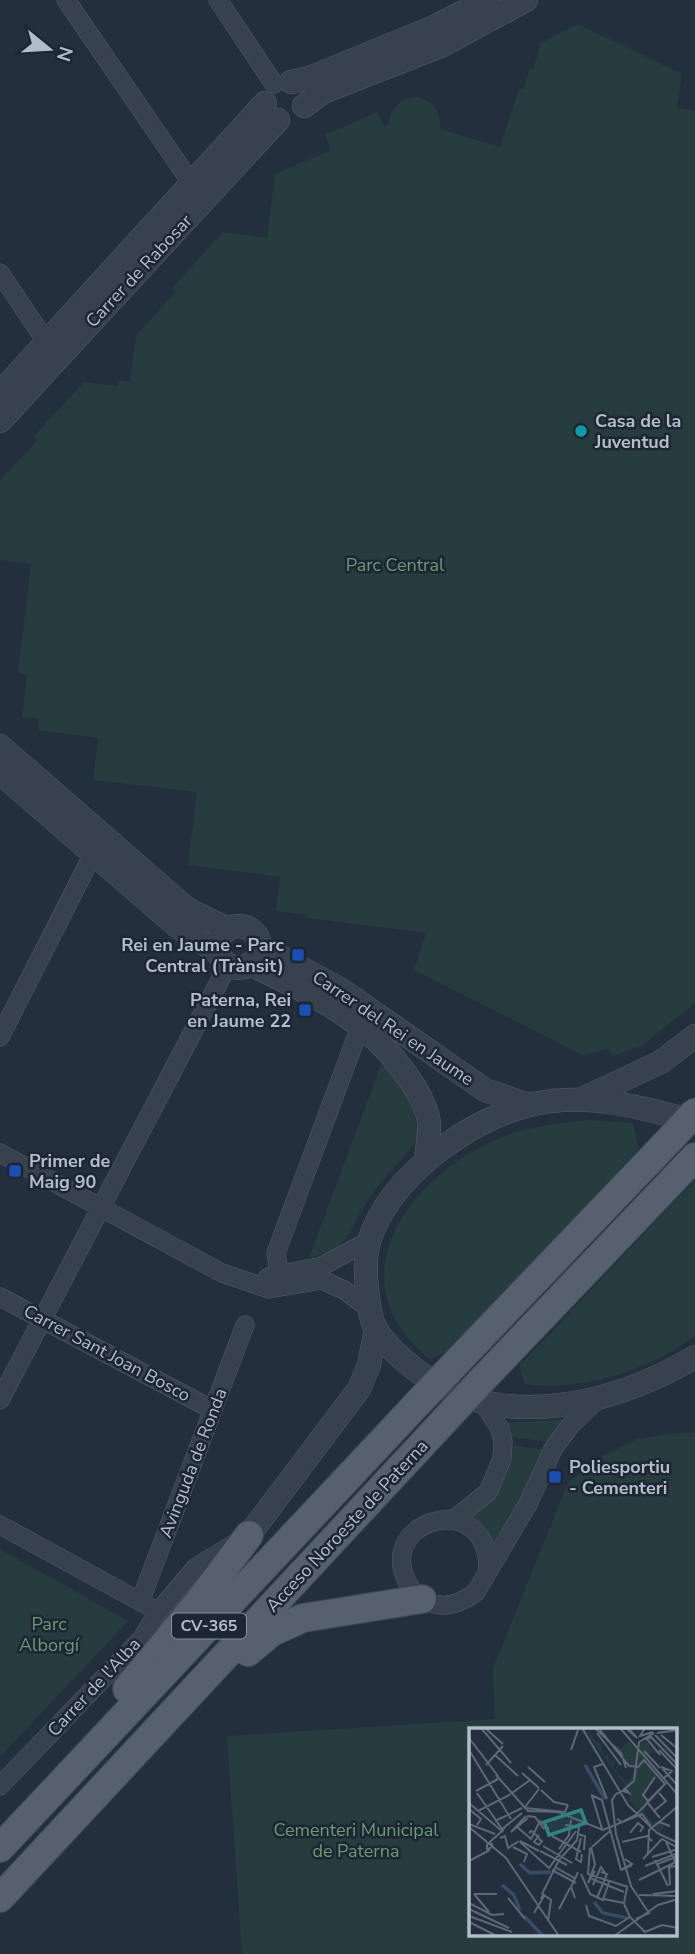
<svg xmlns="http://www.w3.org/2000/svg" width="695" height="1954" font-family="'Nunito Sans',sans-serif">
	<rect width="100%" height="100%" fill="#242f3e"/>
	<g fill="#263c3f" fill-rule="evenodd">
		<path d="M 578,24 L 682,74 L 677,108 L 695,111 L 695,1003 L 641,1046 L 613,1056 L 608,1049 L 583,1055 L 414,970 L 426,933 L 307,918 L 307,915 L 276,911 L 280,877 L 188,865 L 197,792 L 93,780 L 98,738 L 38,730 L 39,719 L 22,717 L 27,675 L 18,673 L 31,564 L 0,560 L 0,480 L 37,441 L 33,437 L 84,382 L 117,386 L 118,380 L 130,382 L 136,335 L 176,292 L 172,288 L 223,232 L 267,238 L 275,174 L 331,150 L 325,135 L 377,112 L 384,126 L 388,124 C 396,84 443,92 440,129 L 500,147 L 519,89 L 523,90 L 530,69 L 533,70 L 541,43 Z"/>
		<path d="M 382,1062 C 403,1087 417,1107 418,1141 C 403,1159 385,1175 371,1195 C 346,1231 358,1244 309,1258 Z"/>
		<path d="M 587,1120 L 633,1123 L 639,1149 L 452,1350 L 430,1359 C 334,1284 405,1181 493,1141 C 523,1127 555,1124 587,1120 Z"/>
		<path d="M 695,1180 L 695,1336 C 650,1370 582,1392 525,1384 L 519,1366 Z"/>
		<path d="M 568,1419 L 551,1442 L 509,1437 L 503,1423 Z"/>
		<path d="M 677,1433 L 695,1433 L 695,1954 L 242,1954 L 227,1736 L 495,1719 L 493,1668 L 568,1483 L 599,1458 L 637,1439 ZM 676,1730 L 676,1935 L 471,1935 L 471,1730 Z"/>
		<path d="M 511,1445 L 546,1450 L 528,1493 L 494,1545 L 482,1526 L 470,1518 C 498,1498 507,1479 511,1445 Z"/>
		<path d="M 0,1549 L 128,1621 L 0,1757 Z"/>
	</g>
	<g fill="none" stroke-linecap="round" stroke-linejoin="round">
		<defs>
			<g id="minor">
				<path d="M 66,0 L 192,184"/>
				<path d="M 218,0 L 274,84"/>
				<path d="M 0,273 L 47,343"/>
				<path d="M 0,1037 L 93,854"/>
				<path d="M 0,1153 L 222,1273 L 269,1289 L 322,1280 L 344,1290 L 370,1309"/>
				<path d="M 279,1274 L 276,1253 L 360,1027"/>
				<path d="M 268,1277 L 322,1266 L 369,1241"/>
				<path d="M 0,1297 L 213,1410"/>
				<path d="M 0,1400 L 228,965"/>
				<path d="M 453,1520 L 488,1492 L 502,1459 L 503,1441 L 499,1427 L 483,1403"/>
				<path d="M 0,1525 L 150,1607"/>
				<path d="M 488,1569 C 488,1489 381,1518 405,1577 C 409,1587 416,1596 426,1601 C 444,1610 462,1603 476,1592 L 528,1504 L 553,1449 L 570,1426 L 598,1399"/>
				<path d="M 140,1602 L 245,1325"/>
				<path d="M 0,1786 L 142,1638 L 158,1612 L 196,1567 L 237,1542"/>
			</g>
			<g id="tertiary">
				<path d="M 291,82 L 309,78 L 434,27 L 487,0"/>
				<path d="M 304,106 L 323,92 L 443,45 L 526,0"/>
				<path d="M 0,393 L 265,103"/>
				<path d="M 0,421 L 278,120"/>
				<path d="M 0,746 L 187,909 L 228,929"/>
				<path d="M 0,773 L 178,927 L 218,953"/>
				<circle cx="239" cy="947" r="21"/>
				<path d="M 260,946 L 340,989 L 485,1090 L 529,1105"/>
				<path d="M 250,964 C 314,996 372,1020 412,1083 C 419,1093 427,1109 429,1122 C 430,1134 427,1148 426,1159"/>
				<path d="M 584,1098 L 661,1062 L 695,1036"/>
				<path d="M 695,1122 C 640,1107 585,1091 529,1105 C 466,1121 390,1177 369,1241 C 365,1257 365,1272 367,1288 C 369,1302 369,1317 376,1329 C 387,1347 405,1362 421,1374 C 503,1433 615,1404 695,1357"/>
				<path d="M 249,1535 L 359,1389 L 369,1365 L 376,1329"/>
			</g>
			<g id="primary">
				<path d="M 454,1365 L 673,1136"/>
				<path d="M 482,1380 L 695,1157"/>
				<path d="M 248,1652 L 272,1632 L 303,1618 L 422,1599"/>
				<path d="M 127,1689 L 201,1599 L 249,1535"/>
				<path d="M 0,1848 L 417,1404"/>
				<path d="M 0,1898 L 444,1421"/>
			</g>
		</defs>
		<use href="#minor" stroke="#565f6c" stroke-width="19"/>
		<use href="#tertiary" stroke="#565f6c" stroke-width="24"/>
		<use href="#primary" stroke="#414a57" stroke-width="30"/>
		<use href="#minor" stroke="#38414e" stroke-width="18"/>
		<use href="#tertiary" stroke="#38414e" stroke-width="23"/>
		<use href="#primary" stroke="#56606e" stroke-width="28"/>
		<defs>
			<g id="primary-bridge">
				<path d="M 673,1136 L 695,1112"/>
				<path d="M 417,1404 L 454,1365"/>
				<path d="M 444,1421 L 482,1380"/>
			</g>
		</defs>
		<use href="#primary-bridge" stroke="#414a57" stroke-width="30" stroke-linecap="butt"/>
		<use href="#primary-bridge" stroke="#56606e" stroke-width="28"/>
	</g>
	<circle fill="#0f9aa8" stroke="#1d2633" stroke-width="2.5" cx="581" cy="431" r="7"/>
	<g fill="#1a4fb4" stroke="#1d2633" stroke-width="2.5">
		<rect x="291" y="948" width="14" height="14" rx="3.5"/>
		<rect x="298" y="1003" width="14" height="14" rx="3.5"/>
		<rect x="8" y="1164" width="14" height="14" rx="3.5"/>
		<rect x="548" y="1470" width="14" height="14" rx="3.5"/>
	</g>
	<g text-anchor="middle" dominant-baseline="central" stroke-width="5" stroke-linejoin="round" paint-order="stroke">
		<rect fill="#1d2633" stroke="#878f9c" stroke-width="2" x="172" y="1613.5" width="74" height="25" rx="5"/>
		<g font-size="16" font-weight="bold" fill="#b4bcc9">
			<text x="209" y="1626">CV-365</text>
		</g>
		<g font-size="18" fill="#b4bcc9" stroke="#1d2633">
			<text transform="translate(139 271) rotate(-47)">Carrer de Rabosar</text>
			<text transform="translate(393 1028) rotate(34)">Carrer del Rei en Jaume</text>
			<text transform="translate(107 1353) rotate(28)">Carrer Sant Joan Bosco</text>
			<text transform="translate(193 1463) rotate(-69)">Avinguda de Ronda</text>
			<text transform="translate(347 1526) rotate(-47)">Acceso Noroeste de Paterna</text>
			<text transform="translate(94 1687) rotate(-47)">Carrer de l'Alba</text>
		</g>
		<g font-size="18" font-weight="bold" fill="#b4bcc9" stroke="#1d2633" text-anchor="start">
			<text x="595" y="421">Casa de la<tspan x="595" dy="21">Juventud</tspan></text>
			<text x="284" y="945" text-anchor="end">Rei en Jaume - Parc<tspan x="284" dy="21">Central (Trànsit)</tspan></text>
			<text x="291" y="1000" text-anchor="end">Paterna, Rei<tspan x="291" dy="21">en Jaume 22</tspan></text>
			<text x="29" y="1161">Primer de<tspan x="29" dy="21">Maig 90</tspan></text>
			<text x="569" y="1467">Poliesportiu<tspan x="569" dy="21">- Cementeri</tspan></text>
		</g>
		<g font-size="18" fill="#6b9a76" stroke="#1d2633">
			<text x="395" y="565">Parc Central</text>
			<text x="49" y="1624">Parc<tspan x="49" dy="21">Alborgí</tspan></text>
			<text x="356" y="1830">Cementeri Municipal<tspan x="356" dy="21">de Paterna</tspan></text>
		</g>
	</g>
	<g transform="translate(469 1728)">
		<rect width="208" height="208" fill="#242f3e"/>
		<path d="M 120,0 L 122,9 L 127,5 L 123,10 L 131,16 L 136,29 L 139,26 L 141,35 L 146,32 L 143,38 L 148,34 L 144,39 L 158,55 L 168,39 L 161,38 L 145,15 L 152,20 L 160,14 L 169,20 L 175,12 L 179,15 L 184,24 L 175,29 L 177,34 L 195,55 L 189,48 L 177,58 L 174,67 L 181,74 L 175,80 L 179,81 L 173,82 L 184,94 L 192,94 L 195,99 L 191,105 L 160,72 L 161,64 L 121,10 Z" fill="#263c3f"/>
		<path fill="none" stroke="#394c67" stroke-width="3.5" d="M 116,37 L 136,71M 51,136 L 61,145 L 82,144M 33,157 L 45,167 L 51,182M 125,174 L 134,185 L 158,190M 55,188 L 74,208"/>
		<path fill="none" stroke="#5e6776" stroke-width="2" d="M 12,0 L 42,35M 16,0 L 34,16M 113,0 L 159,77 L 188,105 L 209,115M 126,0 L 152,25 L 157,40M 151,0 L 209,67M 157,0 L 168,10 L 161,2M 176,0 L 171,8 L 184,4M 131,2 L 160,38 L 169,39 L 175,32 L 196,56 L 167,87 L 153,94 L 148,91M 128,5 L 152,37M 188,5 L 209,2M 186,7 L 209,31M 192,7 L 209,21M 0,10 L 29,48M 0,22 L 42,91M 102,22 L 109,2M 190,22 L 207,40M 175,23 L 191,40M 26,27 L 49,48M 191,27 L 178,11 L 182,9 L 209,37M 134,36 L 125,39 L 138,71M 17,37 L 34,18M 59,39 L 76,54M 192,39 L 203,43 L 195,50M 193,40 L 209,58M 53,45 L 70,60M 27,47 L 58,82M 72,62 L 85,74 L 99,77M 154,62 L 165,53 L 170,14 L 185,5M 7,63 L 29,51M 154,63 L 160,65 L 157,61 L 147,66 L 143,72 L 147,106 L 162,158 L 180,185 L 167,191M 8,65 L 33,101M 43,65 L 61,52M 122,67 L 133,72 L 152,142M 123,68 L 133,101M 179,73 L 174,67 L 186,49M 0,75 L 34,104M 56,79 L 70,61M 56,80 L 96,84 L 99,77M 0,81 L 12,91 L 8,97M 186,82 L 197,73 L 190,65M 9,83 L 42,66M 58,83 L 89,84 L 134,102 L 173,86 L 182,98M 57,88 L 42,104 L 59,90M 58,88 L 66,89 L 75,101M 191,90 L 178,74 L 197,55M 26,93 L 53,80M 0,96 L 26,106M 188,96 L 209,78M 47,98 L 62,111 L 71,93 L 80,101M 0,99 L 37,130 L 90,208M 33,101 L 53,85M 60,105 L 62,103 L 64,104 L 69,109 L 71,112 L 73,113 L 70,117 L 65,114 L 69,109 L 70,107M 161,105 L 169,95 L 174,99 L 171,104M 108,106 L 116,108 L 115,122M 83,108 L 112,124M 31,110 L 36,108 L 39,120 L 50,113M 112,110 L 107,131 L 112,134 L 113,126M 51,113 L 70,123M 20,114 L 23,116 L 23,117 L 24,119 L 18,121 L 18,117 L 23,112 L 33,103 L 36,99M 51,114 L 80,140 L 107,103M 153,114 L 178,108 L 183,113M 197,114 L 209,140M 74,118 L 103,135M 44,119 L 58,126 L 55,134M 122,119 L 126,136 L 119,155 L 126,143M 123,119 L 141,103M 121,120 L 119,146 L 159,159M 90,121 L 100,107 L 102,92M 71,123 L 98,137M 179,125 L 180,102 L 190,94 L 201,98M 183,129 L 209,121M 156,131 L 163,136 L 152,142 L 163,137M 174,131 L 193,111 L 209,120M 186,132 L 199,158M 0,133 L 21,122M 189,136 L 209,128M 176,138 L 209,125M 86,139 L 107,151M 83,142 L 107,155M 112,146 L 121,166 L 134,172 L 140,154M 123,151 L 155,164M 170,152 L 209,133M 124,157 L 132,139 L 136,145M 201,157 L 200,139 L 208,138M 5,166 L 20,184M 5,166 L 28,166M 73,166 L 90,132 L 108,112 L 110,99 L 96,97M 184,166 L 209,163M 75,167 L 82,172 L 79,193M 170,167 L 209,168M 39,170 L 56,191M 106,170 L 102,159 L 109,144M 128,170 L 138,146 L 132,144M 135,171 L 155,175 L 158,160M 0,175 L 23,187 L 35,186M 155,176 L 161,189 L 176,204 L 193,197 L 209,200M 117,177 L 120,188 L 147,198 L 161,189M 0,181 L 40,200M 90,181 L 101,160M 65,185 L 75,168 L 74,166 L 72,171M 0,188 L 43,204M 0,194 L 26,207M 145,208 L 189,177 L 209,171"/>
		<path fill="#308480" fill-opacity="0.15" stroke="#308480" stroke-width="3.5" d="M 112,82 L 117,95 L 80,107 L 75,94 Z"/>
		<rect width="208" height="208" fill="none" stroke="#b4bcc9" stroke-width="3.5"/>
	</g>
	<g transform="translate(49 49) rotate(108)" stroke="#1d2633" stroke-width="5" paint-order="stroke">
	<path d="M0-5L12 26L0 18L-12 26Z" fill="#b4bcc9"/>
	<text y="-10" font-size="19" font-weight="bold" text-anchor="middle" fill="#b4bcc9">N</text>
	</g>
</svg>
